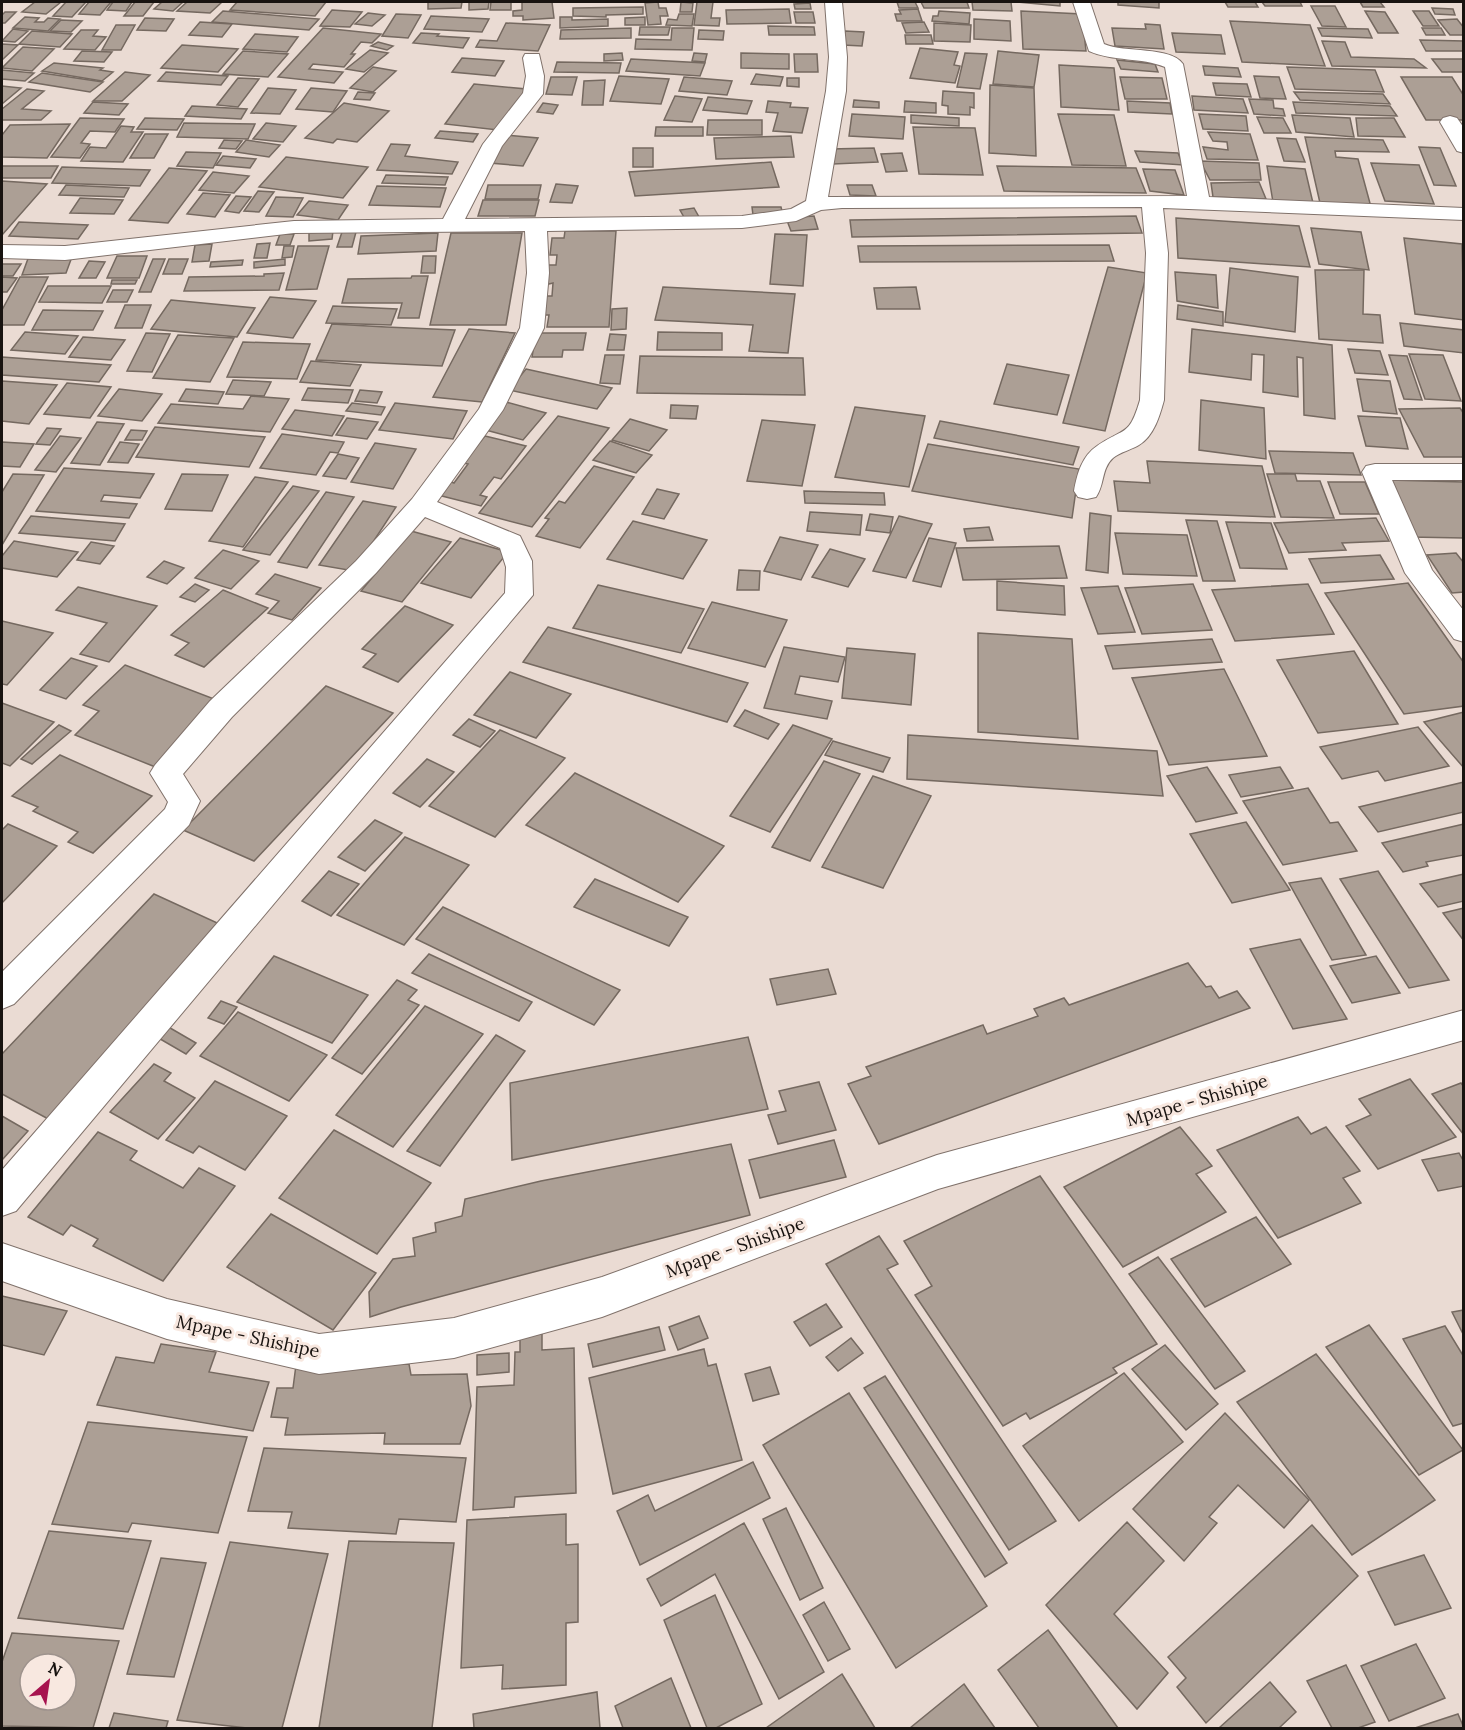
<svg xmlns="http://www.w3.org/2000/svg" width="1465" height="1730" font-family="Lora,serif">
	<rect width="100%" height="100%" fill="#eadbd3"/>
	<g fill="#ac9f95" stroke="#756960" stroke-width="1.5" fill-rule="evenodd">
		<path d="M 35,2 L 61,2 L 46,14 L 22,12 Z"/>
		<path d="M 66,2 L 86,2 L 72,17 L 53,16 Z"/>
		<path d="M 89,2 L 111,2 L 100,15 L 79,14 Z"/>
		<path d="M 113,2 L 132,2 L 126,11 L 107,10 Z"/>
		<path d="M 135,2 L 154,2 L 143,16 L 124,16 Z"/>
		<path d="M 162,2 L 183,2 L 173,11 L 154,9 Z"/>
		<path d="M 187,2 L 222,2 L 210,13 L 177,11 Z"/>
		<path d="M 237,2 L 326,2 L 315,16 L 230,10 Z"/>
		<path d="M 428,2 L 462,2 L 461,8 L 428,9 Z"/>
		<path d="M 469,2 L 489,2 L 488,9 L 469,10 Z"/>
		<path d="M 491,2 L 511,2 L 511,10 L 490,10 Z"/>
		<path d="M 522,2 L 552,2 L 554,18 L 523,20 L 523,16 L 513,16 L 513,11 L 522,10 Z"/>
		<path d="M 658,2 L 659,8 L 666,8 L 668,16 L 660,16 L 661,24 L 648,25 L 645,3 Z"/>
		<path d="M 681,2 L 693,3 L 692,12 L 680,12 Z"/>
		<path d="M 697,2 L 713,2 L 711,18 L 720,18 L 719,26 L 694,25 Z"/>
		<path d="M 897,2 L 915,2 L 918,8 L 899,8 Z"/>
		<path d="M 921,2 L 967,2 L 969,8 L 924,8 Z"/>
		<path d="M 972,2 L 1011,2 L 1012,11 L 973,10 Z"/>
		<path d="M 1017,2 L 1060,2 L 1060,6 Z"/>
		<path d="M 1118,2 L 1159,2 L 1159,8 L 1118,5 Z"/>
		<path d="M 1225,2 L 1255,2 L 1258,7 L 1228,7 Z"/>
		<path d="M 1262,2 L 1300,2 L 1302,6 L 1265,6 Z"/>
		<path d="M 1360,2 L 1380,2 L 1384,7 L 1363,7 Z"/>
		<path d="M 810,3 L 811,9 L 795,9 L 794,4 Z"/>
		<path d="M 1311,6 L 1335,6 L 1346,27 L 1322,26 Z"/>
		<path d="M 643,7 L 643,14 L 606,15 L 606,17 L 573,16 L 573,8 Z"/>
		<path d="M 1432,8 L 1453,9 L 1455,15 L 1435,14 Z"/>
		<path d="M 789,9 L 791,23 L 727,24 L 726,10 Z"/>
		<path d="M 918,9 L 922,21 L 897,21 L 895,14 L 901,14 L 899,10 Z"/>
		<path d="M 332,10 L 362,12 L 350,27 L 320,26 Z"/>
		<path d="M 223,11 L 319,19 L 309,30 L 212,22 Z"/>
		<path d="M 939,11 L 970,13 L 969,24 L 932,21 L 933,16 L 938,16 Z"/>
		<path d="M 1021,11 L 1082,14 L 1086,51 L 1023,49 Z"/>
		<path d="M 1365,11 L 1385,12 L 1398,33 L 1378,33 Z"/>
		<path d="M 1413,11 L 1429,11 L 1439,26 L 1423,26 Z"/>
		<path d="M 5,12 L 16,12 L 5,23 L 2,23 L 2,15 Z"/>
		<path d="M 794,12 L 813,12 L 815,23 L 796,23 Z"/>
		<path d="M 368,13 L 385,15 L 372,26 L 355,24 Z"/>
		<path d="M 396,14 L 421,15 L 408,38 L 382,36 Z"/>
		<path d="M 679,14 L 694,14 L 692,26 L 666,25 L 668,19 L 677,20 Z"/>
		<path d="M 431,16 L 489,19 L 482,32 L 424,29 Z"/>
		<path d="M 25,17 L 39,18 L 35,22 L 44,22 L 48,18 L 60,19 L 48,31 L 13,28 Z"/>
		<path d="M 560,17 L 572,17 L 572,20 L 608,19 L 608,26 L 560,28 Z"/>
		<path d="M 645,17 L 645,25 L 625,25 L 625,18 Z"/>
		<path d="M 145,18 L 174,19 L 166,31 L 137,30 Z"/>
		<path d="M 974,19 L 1010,21 L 1011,41 L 974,39 Z"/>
		<path d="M 1457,19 L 1464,28 L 1464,35 L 1450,35 L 1438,20 Z"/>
		<path d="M 61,20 L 82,21 L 71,32 L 50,31 Z"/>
		<path d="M 1230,21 L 1310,25 L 1325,66 L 1242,62 Z"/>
		<path d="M 200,22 L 232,24 L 222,37 L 189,35 Z"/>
		<path d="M 924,22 L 929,32 L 906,33 L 902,23 Z"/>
		<path d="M 506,23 L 550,25 L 538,51 L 476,47 L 480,40 L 497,41 Z"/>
		<path d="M 934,23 L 971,25 L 970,42 L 934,41 Z"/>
		<path d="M 1145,24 L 1160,25 L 1164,49 L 1115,46 L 1112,28 L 1146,29 Z"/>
		<path d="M 116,25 L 135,25 L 121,50 L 102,50 Z"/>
		<path d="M 768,26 L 814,27 L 815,35 L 769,35 Z"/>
		<path d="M 640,27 L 670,27 L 668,35 L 639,35 Z"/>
		<path d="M 323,28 L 381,34 L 372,43 L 361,42 L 351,54 L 355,54 L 344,67 L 313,64 L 309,69 L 343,72 L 334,83 L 278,77 Z"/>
		<path d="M 631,28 L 631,38 L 560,39 L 561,30 Z"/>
		<path d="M 672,28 L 694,28 L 692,50 L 635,49 L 636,39 L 671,40 Z"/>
		<path d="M 1318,28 L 1368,29 L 1372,38 L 1322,36 Z"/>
		<path d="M 1422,28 L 1441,28 L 1445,35 L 1426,35 Z"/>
		<path d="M 13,29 L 28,31 L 15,42 L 2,41 Z"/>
		<path d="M 81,30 L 98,30 L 93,36 L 106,37 L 95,50 L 64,49 Z"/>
		<path d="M 699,30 L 724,31 L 723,40 L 698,39 Z"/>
		<path d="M 32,31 L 72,34 L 60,47 L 19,44 Z"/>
		<path d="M 845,31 L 864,32 L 862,46 L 843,45 Z"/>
		<path d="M 421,33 L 439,34 L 437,36 L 469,38 L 463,48 L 413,43 Z"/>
		<path d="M 1172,33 L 1221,35 L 1225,54 L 1176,52 Z"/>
		<path d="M 255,34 L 298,37 L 287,52 L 243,49 Z"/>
		<path d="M 905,35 L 931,35 L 933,44 L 906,44 Z"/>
		<path d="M 1420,40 L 1464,41 L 1464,51 L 1426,51 Z"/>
		<path d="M 1322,41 L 1345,42 L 1351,57 L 1414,59 L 1426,68 L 1332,66 Z"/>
		<path d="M 378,42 L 393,46 L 387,50 L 371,46 Z"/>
		<path d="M 2,44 L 18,45 L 2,60 Z"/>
		<path d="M 182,45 L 238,49 L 218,72 L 161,68 Z"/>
		<path d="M 23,47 L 54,49 L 32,71 L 2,68 Z"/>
		<path d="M 920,48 L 958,52 L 954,65 L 960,66 L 955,83 L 910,78 Z"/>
		<path d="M 370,50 L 388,53 L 364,72 L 346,69 Z"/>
		<path d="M 82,51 L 112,52 L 104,62 L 74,61 Z"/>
		<path d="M 243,51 L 288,54 L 268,77 L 223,74 Z"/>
		<path d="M 998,51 L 1039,55 L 1034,87 L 993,84 Z"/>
		<path d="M 622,53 L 623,60 L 604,61 L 604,54 Z"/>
		<path d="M 694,53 L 707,54 L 705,62 L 692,61 Z"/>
		<path d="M 741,53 L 789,54 L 789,69 L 741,68 Z"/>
		<path d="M 965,53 L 987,54 L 980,89 L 957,87 Z"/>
		<path d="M 794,54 L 817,54 L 818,72 L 795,72 Z"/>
		<path d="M 462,58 L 504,61 L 495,76 L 452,72 Z"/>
		<path d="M 631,59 L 705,63 L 700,76 L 626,71 Z"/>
		<path d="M 1432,59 L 1464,59 L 1464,72 L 1442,72 Z"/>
		<path d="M 1117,60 L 1155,64 L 1158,72 L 1121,69 Z"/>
		<path d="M 557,62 L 621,63 L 619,73 L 554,72 Z"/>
		<path d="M 54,63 L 103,68 L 100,70 L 113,72 L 102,81 L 42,71 Z"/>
		<path d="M 1059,65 L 1114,68 L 1119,110 L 1061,107 Z"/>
		<path d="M 1203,66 L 1238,68 L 1241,77 L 1205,75 Z"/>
		<path d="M 373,67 L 396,71 L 373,92 L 350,88 Z"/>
		<path d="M 1287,67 L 1375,70 L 1384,92 L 1295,89 Z"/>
		<path d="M 2,70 L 34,73 L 25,81 L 2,79 Z"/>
		<path d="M 125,72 L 150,75 L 122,101 L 93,101 Z"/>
		<path d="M 166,72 L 228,76 L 221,85 L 158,81 Z"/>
		<path d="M 42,73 L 103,82 L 90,92 L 29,82 Z"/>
		<path d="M 756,74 L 783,77 L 780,86 L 751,84 Z"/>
		<path d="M 619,76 L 669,79 L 661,104 L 610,101 Z"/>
		<path d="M 1254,76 L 1279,77 L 1286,99 L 1260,98 Z"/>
		<path d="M 551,77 L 577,77 L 572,95 L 546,94 Z"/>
		<path d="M 684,77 L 732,81 L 727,95 L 679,91 Z"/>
		<path d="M 1120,77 L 1162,78 L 1167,99 L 1125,99 Z"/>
		<path d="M 1401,77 L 1452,77 L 1464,96 L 1464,120 L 1426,120 Z"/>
		<path d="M 238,78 L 259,79 L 238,107 L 217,105 Z"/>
		<path d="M 787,78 L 799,78 L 799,87 L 787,86 Z"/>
		<path d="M 605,80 L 603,105 L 582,105 L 584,81 Z"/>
		<path d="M 1213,83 L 1247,84 L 1251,97 L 1216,95 Z"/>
		<path d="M 474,84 L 526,89 L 498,130 L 445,124 Z"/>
		<path d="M 990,85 L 1034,88 L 1036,156 L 989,153 Z"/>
		<path d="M 2,86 L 21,88 L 2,104 Z"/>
		<path d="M 268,88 L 296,90 L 280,114 L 251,113 Z"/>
		<path d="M 311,88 L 347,91 L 333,112 L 296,109 Z"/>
		<path d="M 27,89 L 44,91 L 22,109 L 51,111 L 41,120 L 2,120 L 2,109 Z"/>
		<path d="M 943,91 L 974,93 L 974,108 L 970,107 L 970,115 L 948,114 L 948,106 L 942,105 Z"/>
		<path d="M 358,92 L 375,93 L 370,100 L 354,99 Z"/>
		<path d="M 1294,92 L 1383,94 L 1390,104 L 1300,100 Z"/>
		<path d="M 675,96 L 702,99 L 692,122 L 664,120 Z"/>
		<path d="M 1192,96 L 1243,99 L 1248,113 L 1194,110 Z"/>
		<path d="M 708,97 L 752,101 L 747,114 L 703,110 Z"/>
		<path d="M 1249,99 L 1273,100 L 1274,108 L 1283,109 L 1285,116 L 1254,114 Z"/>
		<path d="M 854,100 L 879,102 L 879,108 L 853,107 Z"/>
		<path d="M 768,101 L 791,103 L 790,107 L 808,108 L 802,133 L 773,131 L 778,113 L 766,112 Z"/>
		<path d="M 905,101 L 936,103 L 936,113 L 904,112 Z"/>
		<path d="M 1127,101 L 1170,103 L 1172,114 L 1128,112 Z"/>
		<path d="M 93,102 L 128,104 L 119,115 L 84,113 Z"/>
		<path d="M 1293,102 L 1390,106 L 1397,116 L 1296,113 Z"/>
		<path d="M 344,103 L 389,111 L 357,142 L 337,139 L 333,143 L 305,138 Z"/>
		<path d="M 543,103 L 558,105 L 553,114 L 537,112 Z"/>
		<path d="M 192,106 L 247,109 L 241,119 L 185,116 Z"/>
		<path d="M 852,114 L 905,117 L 903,139 L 849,136 Z"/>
		<path d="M 1058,114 L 1114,115 L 1126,166 L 1072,165 Z"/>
		<path d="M 1199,114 L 1246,116 L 1248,131 L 1203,129 Z"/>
		<path d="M 911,115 L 959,118 L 959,126 L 911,123 Z"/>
		<path d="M 1292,115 L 1350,118 L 1354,137 L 1296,132 Z"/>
		<path d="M 1257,117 L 1283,118 L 1291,133 L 1264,133 Z"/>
		<path d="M 80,118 L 124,119 L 115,132 L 90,131 L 81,143 L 90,144 L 80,158 L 51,157 Z"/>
		<path d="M 145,118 L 184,119 L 177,130 L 137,129 Z"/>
		<path d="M 1356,118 L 1394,118 L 1405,137 L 1358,136 Z"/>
		<path d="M 708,120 L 762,120 L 762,135 L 707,135 Z"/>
		<path d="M 184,123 L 255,124 L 248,139 L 177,137 Z"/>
		<path d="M 266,123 L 296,126 L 283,142 L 253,139 Z"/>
		<path d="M 70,124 L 47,158 L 2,157 L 2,135 L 10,125 Z"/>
		<path d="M 121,126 L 134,127 L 131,132 L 143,132 L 123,162 L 81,161 L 90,147 L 106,148 Z"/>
		<path d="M 656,127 L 703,127 L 703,136 L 655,136 Z"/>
		<path d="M 913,127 L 975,128 L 983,175 L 919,174 Z"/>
		<path d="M 440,131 L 478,134 L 473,142 L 435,138 Z"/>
		<path d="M 1208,132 L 1250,134 L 1258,160 L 1207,159 L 1203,147 L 1228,150 L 1227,142 L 1213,141 Z"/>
		<path d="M 145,134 L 168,134 L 154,158 L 130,158 Z"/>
		<path d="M 506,135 L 538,138 L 523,166 L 490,163 Z"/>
		<path d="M 791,136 L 794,157 L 716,159 L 714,138 Z"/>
		<path d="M 1305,137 L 1383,140 L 1389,152 L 1335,151 L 1336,157 L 1358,159 L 1371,207 L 1320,203 Z"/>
		<path d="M 1277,138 L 1296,139 L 1305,162 L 1284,161 Z"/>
		<path d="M 224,140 L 242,141 L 236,149 L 219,148 Z"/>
		<path d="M 246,140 L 280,145 L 269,157 L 236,152 Z"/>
		<path d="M 391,144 L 410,145 L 405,156 L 458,162 L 452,174 L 377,170 Z"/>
		<path d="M 1419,147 L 1440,148 L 1456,186 L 1434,185 Z"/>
		<rect x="633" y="148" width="20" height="19"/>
		<path d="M 874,148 L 878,162 L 833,164 L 830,149 Z"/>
		<path d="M 1135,151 L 1178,153 L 1183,165 L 1140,162 Z"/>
		<path d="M 186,152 L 221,153 L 213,168 L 177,166 Z"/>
		<path d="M 902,153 L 907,171 L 886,172 L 881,154 Z"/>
		<path d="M 223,156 L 256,159 L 250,168 L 216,165 Z"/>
		<path d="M 286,157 L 368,167 L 343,198 L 259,187 Z"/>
		<path d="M 1200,161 L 1259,163 L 1261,180 L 1210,180 Z"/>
		<path d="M 771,162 L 779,187 L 635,196 L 629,172 Z"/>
		<path d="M 1371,163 L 1419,165 L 1434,204 L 1385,201 Z"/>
		<path d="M 2,166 L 58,166 L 51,178 L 2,178 Z"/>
		<path d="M 997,166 L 1136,168 L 1146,193 L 1004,191 Z"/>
		<path d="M 1267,166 L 1305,169 L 1313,203 L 1273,202 Z"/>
		<path d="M 62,167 L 150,170 L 140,186 L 52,183 Z"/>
		<path d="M 169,168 L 207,171 L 168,223 L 129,220 Z"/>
		<path d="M 1143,169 L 1175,170 L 1184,195 L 1150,191 Z"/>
		<path d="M 213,172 L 249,176 L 234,193 L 199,190 Z"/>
		<path d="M 386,175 L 448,177 L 445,185 L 382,183 Z"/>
		<path d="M 2,181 L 47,184 L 2,235 Z"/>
		<path d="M 1259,182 L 1266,199 L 1213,197 L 1211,183 Z"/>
		<path d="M 556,184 L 578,186 L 572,203 L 550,202 Z"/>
		<path d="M 66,185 L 129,188 L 124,197 L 59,195 Z"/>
		<path d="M 488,185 L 541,185 L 538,199 L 485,199 Z"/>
		<path d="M 847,185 L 872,185 L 876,196 L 850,195 Z"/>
		<path d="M 377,186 L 446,188 L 440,207 L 369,205 Z"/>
		<path d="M 258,191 L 274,192 L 259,212 L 244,211 Z"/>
		<path d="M 203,193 L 230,195 L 215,217 L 187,214 Z"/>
		<path d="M 236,196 L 251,197 L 239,213 L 225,211 Z"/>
		<path d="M 276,197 L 303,198 L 293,217 L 266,216 Z"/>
		<path d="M 80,198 L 123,200 L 114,214 L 70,213 Z"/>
		<path d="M 483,200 L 539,200 L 535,216 L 478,216 Z"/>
		<path d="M 309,201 L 348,205 L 338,220 L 297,215 Z"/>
		<path d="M 752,207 L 781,207 L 783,215 L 753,215 Z"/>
		<path d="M 694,208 L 699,217 L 685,219 L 680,210 Z"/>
		<path d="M 814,216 L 818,229 L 791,231 L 786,218 Z"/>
		<path d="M 1136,216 L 1142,233 L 852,237 L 850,220 Z"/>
		<path d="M 1176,218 L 1299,226 L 1310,267 L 1178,258 Z"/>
		<path d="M 19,222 L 88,225 L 78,239 L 9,236 Z"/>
		<path d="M 1311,228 L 1361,232 L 1369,270 L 1319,264 Z"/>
		<path d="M 333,231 L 332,239 L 309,241 L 309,233 Z"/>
		<path d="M 565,231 L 616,231 L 609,327 L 547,327 L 549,315 L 537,315 L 540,296 L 552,296 L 553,283 L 545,285 L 548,265 L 556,265 L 557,255 L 550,255 L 552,238 L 564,238 Z"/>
		<path d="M 342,232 L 356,232 L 352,247 L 337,247 Z"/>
		<path d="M 438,233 L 436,251 L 358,254 L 361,236 Z"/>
		<path d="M 451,233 L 522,233 L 506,325 L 430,325 Z"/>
		<path d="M 280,234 L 294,234 L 290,245 L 276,245 Z"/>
		<path d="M 775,234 L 807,235 L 803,286 L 770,284 Z"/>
		<path d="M 1404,238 L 1462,244 L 1464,320 L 1415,314 Z"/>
		<path d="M 270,243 L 267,258 L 254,258 L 257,244 Z"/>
		<path d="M 212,244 L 209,261 L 192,262 L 195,245 Z"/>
		<path d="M 1109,245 L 1114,261 L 860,262 L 858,246 Z"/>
		<path d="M 284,246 L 294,246 L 292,257 L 282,258 Z"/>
		<path d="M 298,246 L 329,246 L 317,289 L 286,290 Z"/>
		<path d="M 73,254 L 66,273 L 22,275 L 29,256 Z"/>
		<path d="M 117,256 L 147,256 L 139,278 L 107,278 Z"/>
		<path d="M 423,256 L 436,256 L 435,273 L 421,273 Z"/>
		<path d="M 153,259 L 165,259 L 151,292 L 139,292 Z"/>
		<path d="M 169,259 L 188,259 L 182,274 L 163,274 Z"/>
		<path d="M 285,259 L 285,265 L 254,268 L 254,262 Z"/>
		<path d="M 243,260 L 242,265 L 210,267 L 211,262 Z"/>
		<path d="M 89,261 L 105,262 L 96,278 L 79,278 Z"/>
		<path d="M 2,264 L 21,264 L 13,276 L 2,276 Z"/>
		<path d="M 1108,267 L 1147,273 L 1105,431 L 1063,423 Z"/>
		<path d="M 1230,268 L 1298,277 L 1295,332 L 1225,322 Z"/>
		<path d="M 1315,270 L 1364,270 L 1363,314 L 1380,315 L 1383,343 L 1319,339 Z"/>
		<path d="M 1175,272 L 1216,275 L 1218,308 L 1177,301 Z"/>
		<path d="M 284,273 L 279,290 L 184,291 L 189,277 L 264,276 L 264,274 Z"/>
		<path d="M 412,276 L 428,276 L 419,318 L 398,318 L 402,303 L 342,303 L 348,279 L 411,278 Z"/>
		<path d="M 2,277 L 17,278 L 7,292 L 2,292 Z"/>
		<path d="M 20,277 L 48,277 L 24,325 L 2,325 L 2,310 Z"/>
		<path d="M 112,280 L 137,280 L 135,284 L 111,284 Z"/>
		<path d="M 48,286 L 111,286 L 102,303 L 39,302 Z"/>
		<path d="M 663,287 L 795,294 L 788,353 L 749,351 L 753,325 L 655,320 Z"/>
		<path d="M 916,287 L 920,309 L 877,309 L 874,288 Z"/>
		<path d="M 113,290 L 133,290 L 127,302 L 107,302 Z"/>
		<path d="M 270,297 L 316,301 L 293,338 L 247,333 Z"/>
		<path d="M 171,300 L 255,308 L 237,337 L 151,329 Z"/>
		<path d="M 125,305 L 151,305 L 142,328 L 115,328 Z"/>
		<path d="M 1178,305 L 1223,312 L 1223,326 L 1177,319 Z"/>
		<path d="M 333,306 L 397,309 L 391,325 L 326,323 Z"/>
		<path d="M 627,308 L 626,329 L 611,330 L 612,309 Z"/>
		<path d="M 43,310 L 103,311 L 93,330 L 32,330 Z"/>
		<path d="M 1400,323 L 1464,330 L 1464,353 L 1404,346 Z"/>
		<path d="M 332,324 L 386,327 L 455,330 L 442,366 L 316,360 Z"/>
		<path d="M 469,329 L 515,333 L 482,402 L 433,397 Z"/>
		<path d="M 1192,329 L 1332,345 L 1335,419 L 1304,415 L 1303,358 L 1297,357 L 1298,397 L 1263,392 L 1264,355 L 1252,354 L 1251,380 L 1189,372 Z"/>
		<path d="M 25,332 L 78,336 L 65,354 L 11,350 Z"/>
		<path d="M 658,332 L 722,333 L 722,350 L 657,350 Z"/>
		<path d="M 146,333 L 170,334 L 152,372 L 127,371 Z"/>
		<path d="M 536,333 L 586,333 L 583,350 L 563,350 L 562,357 L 532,357 Z"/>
		<path d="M 610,334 L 626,335 L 624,350 L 607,350 Z"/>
		<path d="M 178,335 L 234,338 L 210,382 L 153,378 Z"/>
		<path d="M 83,337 L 125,340 L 111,360 L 69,357 Z"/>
		<path d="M 243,342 L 310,344 L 297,379 L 227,377 Z"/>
		<path d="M 1348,349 L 1380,351 L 1388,375 L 1355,373 Z"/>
		<path d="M 1409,354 L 1443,355 L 1461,401 L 1425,399 Z"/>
		<path d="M 605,355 L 624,355 L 620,384 L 600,383 Z"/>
		<path d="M 1389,355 L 1407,356 L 1422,400 L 1404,399 Z"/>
		<path d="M 640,356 L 803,358 L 805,395 L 637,393 Z"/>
		<path d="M 2,357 L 111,365 L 99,382 L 2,375 Z"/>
		<path d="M 311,361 L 361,365 L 350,386 L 300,382 Z"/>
		<path d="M 1007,364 L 1069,375 L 1057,415 L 994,404 Z"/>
		<path d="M 526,369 L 612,388 L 597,409 L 509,390 Z"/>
		<path d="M 1357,379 L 1390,381 L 1397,414 L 1363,411 Z"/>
		<path d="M 233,380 L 271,382 L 264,396 L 226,394 Z"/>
		<path d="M 2,381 L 57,385 L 29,424 L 2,421 Z"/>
		<path d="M 67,383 L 111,387 L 90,418 L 44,414 Z"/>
		<path d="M 308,388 L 353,390 L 348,403 L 302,400 Z"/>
		<path d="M 119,389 L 162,394 L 142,421 L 98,416 Z"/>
		<path d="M 186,389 L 224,392 L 218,404 L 179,401 Z"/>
		<path d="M 360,390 L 382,392 L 377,403 L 355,401 Z"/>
		<path d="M 251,396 L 289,399 L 270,432 L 158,423 L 171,404 L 243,409 Z"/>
		<path d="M 1201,400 L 1264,408 L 1266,459 L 1199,450 Z"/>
		<path d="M 506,402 L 546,413 L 523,440 L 482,429 Z"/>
		<path d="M 352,403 L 385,407 L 381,415 L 346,411 Z"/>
		<path d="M 395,403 L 467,411 L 453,439 L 379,430 Z"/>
		<path d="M 671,405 L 698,406 L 696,419 L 670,418 Z"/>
		<path d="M 855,407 L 925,416 L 909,487 L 835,477 Z"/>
		<path d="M 1460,408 L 1464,414 L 1464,457 L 1424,457 L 1399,409 Z"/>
		<path d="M 295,410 L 344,416 L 332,436 L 282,429 Z"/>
		<path d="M 558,416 L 609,428 L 532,527 L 479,513 Z"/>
		<path d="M 1358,416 L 1400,418 L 1408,449 L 1366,446 Z"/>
		<path d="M 347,418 L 378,422 L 367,439 L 336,435 Z"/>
		<path d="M 630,419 L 667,430 L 649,451 L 612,440 Z"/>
		<path d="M 762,420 L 815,425 L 802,486 L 747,481 Z"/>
		<path d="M 940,421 L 1079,447 L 1073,465 L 934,438 Z"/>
		<path d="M 97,422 L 124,424 L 100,465 L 71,463 Z"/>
		<path d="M 155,427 L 265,437 L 249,467 L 136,457 Z"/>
		<path d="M 47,428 L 61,429 L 50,445 L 36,444 Z"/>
		<path d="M 131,430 L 147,431 L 142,440 L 125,440 Z"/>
		<path d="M 282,434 L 344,442 L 338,453 L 330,452 L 316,475 L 260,468 Z"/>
		<path d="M 60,436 L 81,438 L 56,472 L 35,470 Z"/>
		<path d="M 485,436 L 526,446 L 501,479 L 494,477 L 480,495 L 487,497 L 481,506 L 438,495 L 449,481 L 454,483 L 468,464 L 463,463 Z"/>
		<path d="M 610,441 L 652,455 L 636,473 L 593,460 Z"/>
		<path d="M 2,442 L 34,444 L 20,467 L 2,466 Z"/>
		<path d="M 120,442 L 139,444 L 128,463 L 108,462 Z"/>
		<path d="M 375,443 L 416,449 L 393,489 L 351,482 Z"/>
		<path d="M 928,444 L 1079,469 L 1072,518 L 912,491 Z"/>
		<path d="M 1269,451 L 1353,453 L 1361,475 L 1275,473 Z"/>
		<path d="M 338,454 L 359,458 L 346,479 L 323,476 Z"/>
		<path d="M 1147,461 L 1262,466 L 1275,517 L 1118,511 L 1114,481 L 1150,483 Z"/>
		<path d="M 594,466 L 634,477 L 580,548 L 536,536 L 549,519 L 545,518 L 559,501 L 565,503 Z"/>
		<path d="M 64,468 L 154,474 L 140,498 L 104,495 L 101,501 L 137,504 L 129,518 L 36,511 Z"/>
		<path d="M 13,474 L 44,475 L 2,545 L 2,492 Z"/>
		<path d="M 182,474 L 228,475 L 212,511 L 165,509 Z"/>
		<path d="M 1267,474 L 1295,474 L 1297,481 L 1320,481 L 1334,518 L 1281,517 Z"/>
		<path d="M 255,477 L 288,482 L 243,547 L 209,541 Z"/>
		<path d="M 1388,480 L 1464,482 L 1464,538 L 1409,537 Z"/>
		<path d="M 1328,482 L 1365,482 L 1379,514 L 1340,514 Z"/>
		<path d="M 293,486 L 319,491 L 270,555 L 243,550 Z"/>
		<path d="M 657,489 L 679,494 L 664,519 L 642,514 Z"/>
		<path d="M 804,491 L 884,493 L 885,505 L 805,503 Z"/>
		<path d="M 326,492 L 354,497 L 307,568 L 278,562 Z"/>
		<path d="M 363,501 L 396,507 L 354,571 L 319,565 Z"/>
		<path d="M 810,512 L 862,515 L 860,535 L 807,531 Z"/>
		<path d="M 1090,513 L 1111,516 L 1108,573 L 1086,570 Z"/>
		<path d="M 870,514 L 893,517 L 890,533 L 866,530 Z"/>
		<path d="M 31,516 L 125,524 L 115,541 L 19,533 Z"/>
		<path d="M 899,516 L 932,524 L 906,578 L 873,571 Z"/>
		<path d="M 1376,518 L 1389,541 L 1342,543 L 1346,550 L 1289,553 L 1274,523 Z"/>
		<path d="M 1186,520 L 1217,521 L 1235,581 L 1203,581 Z"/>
		<path d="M 633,521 L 707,540 L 683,579 L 607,559 Z"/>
		<path d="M 1226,522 L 1271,523 L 1287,569 L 1240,568 Z"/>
		<path d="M 989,527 L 993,540 L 967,541 L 964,529 Z"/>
		<path d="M 411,531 L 451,542 L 402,602 L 361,591 Z"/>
		<path d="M 1115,533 L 1187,535 L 1197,576 L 1123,574 Z"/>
		<path d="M 780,537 L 818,545 L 801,580 L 764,571 Z"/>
		<path d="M 460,538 L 508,552 L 471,598 L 421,583 Z"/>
		<path d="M 929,538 L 956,543 L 941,587 L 913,581 Z"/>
		<path d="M 14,541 L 78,552 L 57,577 L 2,568 L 2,556 Z"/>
		<path d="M 91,542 L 114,546 L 100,564 L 77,560 Z"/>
		<path d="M 1059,546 L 1067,578 L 963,580 L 956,548 Z"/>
		<path d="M 830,549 L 865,559 L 848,587 L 812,577 Z"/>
		<path d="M 223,550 L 259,561 L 231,589 L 195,578 Z"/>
		<path d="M 1456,553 L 1464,563 L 1464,592 L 1452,593 L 1427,555 Z"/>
		<path d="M 1380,555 L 1394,579 L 1321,583 L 1309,559 Z"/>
		<path d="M 164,561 L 184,568 L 167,584 L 147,577 Z"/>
		<path d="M 739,570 L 760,571 L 759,590 L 737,590 Z"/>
		<path d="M 275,574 L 321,588 L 292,620 L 268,613 L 279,601 L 256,594 Z"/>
		<path d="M 997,581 L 1064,586 L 1065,615 L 997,610 Z"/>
		<path d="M 1408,583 L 1464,663 L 1464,706 L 1404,714 L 1325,593 Z"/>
		<path d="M 195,584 L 209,590 L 195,602 L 180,597 Z"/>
		<path d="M 1193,584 L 1212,630 L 1142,634 L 1125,588 Z"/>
		<path d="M 1308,584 L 1334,634 L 1235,641 L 1212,590 Z"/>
		<path d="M 598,585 L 704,609 L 681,653 L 573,628 Z"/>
		<path d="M 1118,586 L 1135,632 L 1098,634 L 1081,588 Z"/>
		<path d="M 78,587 L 157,606 L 109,662 L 80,654 L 107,623 L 56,610 Z"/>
		<path d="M 223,590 L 268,608 L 204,667 L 175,655 L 189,643 L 171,635 Z"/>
		<path d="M 712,602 L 787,620 L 765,667 L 688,648 Z"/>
		<path d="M 405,606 L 453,625 L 398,682 L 363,667 L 376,654 L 362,649 Z"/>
		<path d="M 2,621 L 53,633 L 7,685 L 2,684 Z"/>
		<path d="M 548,627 L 748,683 L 727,722 L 523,662 Z"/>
		<path d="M 978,633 L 1072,639 L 1078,739 L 978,732 Z"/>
		<path d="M 1212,639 L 1222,662 L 1113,669 L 1105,646 Z"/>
		<path d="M 784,647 L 845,657 L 838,682 L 800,676 L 795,694 L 832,701 L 827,719 L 764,708 Z"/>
		<path d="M 847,648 L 915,654 L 911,705 L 842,698 Z"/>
		<path d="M 1354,651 L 1398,724 L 1318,733 L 1277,660 Z"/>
		<path d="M 71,658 L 97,666 L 66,699 L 40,690 Z"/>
		<path d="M 125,665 L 222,702 L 158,768 L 75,735 L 99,711 L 83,705 Z"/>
		<path d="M 1224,669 L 1267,756 L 1169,765 L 1132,678 Z"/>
		<path d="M 510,672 L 571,694 L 536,738 L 474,715 Z"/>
		<path d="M 326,686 L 393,713 L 254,861 L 183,830 Z"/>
		<path d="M 2,703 L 54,722 L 10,766 L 2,763 Z"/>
		<path d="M 745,710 L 779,724 L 768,739 L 734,726 Z"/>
		<path d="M 1464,712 L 1464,768 L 1424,722 Z"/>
		<path d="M 469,719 L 495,731 L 480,747 L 453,735 Z"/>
		<path d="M 59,725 L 71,731 L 32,764 L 21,759 Z"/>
		<path d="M 793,725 L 832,739 L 770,832 L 730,816 Z"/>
		<path d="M 1418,727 L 1449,766 L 1385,781 L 1378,771 L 1342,779 L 1320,747 Z"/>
		<path d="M 500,730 L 565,758 L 495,837 L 429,806 Z"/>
		<path d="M 908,735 L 1157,751 L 1163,796 L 907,779 Z"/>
		<path d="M 833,741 L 890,758 L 883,772 L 825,755 Z"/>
		<path d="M 60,755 L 152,796 L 93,853 L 68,842 L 78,832 L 33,811 L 38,807 L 12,796 Z"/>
		<path d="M 427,759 L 454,772 L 420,807 L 393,793 Z"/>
		<path d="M 824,761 L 860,774 L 810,861 L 772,847 Z"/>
		<path d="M 1207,767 L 1237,813 L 1196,822 L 1167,776 Z"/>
		<path d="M 1280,767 L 1293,788 L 1241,797 L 1229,775 Z"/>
		<path d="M 575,773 L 724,846 L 678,902 L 526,825 Z"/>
		<path d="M 873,776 L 931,796 L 883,888 L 822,867 Z"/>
		<path d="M 1464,782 L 1464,812 L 1378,832 L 1359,807 Z"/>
		<path d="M 1308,788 L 1330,823 L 1338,822 L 1357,851 L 1283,865 L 1243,801 Z"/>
		<path d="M 375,820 L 402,833 L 365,871 L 338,857 Z"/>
		<path d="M 1246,822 L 1290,890 L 1232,903 L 1190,834 Z"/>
		<path d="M 8,824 L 57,846 L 2,903 L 2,830 Z"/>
		<path d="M 1464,824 L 1464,855 L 1426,862 L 1428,866 L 1403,872 L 1382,843 Z"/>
		<path d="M 405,837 L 469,865 L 404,945 L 337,915 Z"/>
		<path d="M 329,871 L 359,884 L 331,916 L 302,901 Z"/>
		<path d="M 1378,871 L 1449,980 L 1409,988 L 1340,879 Z"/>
		<path d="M 1464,874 L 1464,901 L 1438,907 L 1420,884 Z"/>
		<path d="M 1321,878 L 1366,955 L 1332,960 L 1289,883 Z"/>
		<path d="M 595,879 L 688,917 L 669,946 L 574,907 Z"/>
		<path d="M 154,894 L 226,927 L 52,1121 L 2,1094 L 2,1054 Z"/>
		<path d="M 443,907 L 620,990 L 594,1025 L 416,939 Z"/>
		<path d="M 1464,908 L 1464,941 L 1443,913 Z"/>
		<path d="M 1300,939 L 1347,1019 L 1293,1029 L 1250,949 Z"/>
		<path d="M 429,954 L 532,1002 L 519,1021 L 412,973 Z"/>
		<path d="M 274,956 L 368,995 L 332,1043 L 237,1002 Z"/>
		<path d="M 1376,956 L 1400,993 L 1352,1003 L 1330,966 Z"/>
		<path d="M 1188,963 L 1206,987 L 1211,986 L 1219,998 L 1237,991 L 1250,1008 L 879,1144 L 848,1084 L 871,1076 L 866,1067 L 983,1025 L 987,1034 L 1038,1016 L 1034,1009 L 1064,998 L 1069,1005 Z"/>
		<path d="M 828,969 L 836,994 L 777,1005 L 770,979 Z"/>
		<path d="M 397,980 L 417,990 L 408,1000 L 419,1005 L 362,1074 L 332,1058 Z"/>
		<path d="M 221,1001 L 237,1007 L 224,1024 L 208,1018 Z"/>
		<path d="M 425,1006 L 483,1034 L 393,1147 L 336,1115 Z"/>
		<path d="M 238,1012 L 327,1055 L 289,1101 L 200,1056 Z"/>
		<path d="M 165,1025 L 196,1043 L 186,1054 L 155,1036 Z"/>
		<path d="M 496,1035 L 525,1051 L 440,1166 L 407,1151 Z"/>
		<path d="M 748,1037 L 768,1109 L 512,1160 L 510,1083 Z"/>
		<path d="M 154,1064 L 171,1073 L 164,1081 L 195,1098 L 158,1139 L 110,1112 Z"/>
		<path d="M 1410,1079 L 1456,1137 L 1378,1169 L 1346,1126 L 1371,1115 L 1359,1099 Z"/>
		<path d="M 215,1081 L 287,1116 L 245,1170 L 199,1146 L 193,1153 L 166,1140 Z"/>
		<path d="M 819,1082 L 836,1130 L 778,1144 L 768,1115 L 786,1111 L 779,1091 Z"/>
		<path d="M 1461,1083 L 1464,1087 L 1464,1135 L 1432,1094 Z"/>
		<path d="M 2,1116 L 28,1131 L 2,1160 Z"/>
		<path d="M 1298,1117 L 1311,1134 L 1326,1127 L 1360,1171 L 1343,1178 L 1361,1203 L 1278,1238 L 1217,1150 Z"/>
		<path d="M 1180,1127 L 1212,1166 L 1196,1174 L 1226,1212 L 1123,1267 L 1064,1187 Z"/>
		<path d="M 334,1130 L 431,1183 L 377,1254 L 279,1198 Z"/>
		<path d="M 98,1132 L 137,1151 L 130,1160 L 183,1188 L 199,1168 L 235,1186 L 163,1281 L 93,1246 L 98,1239 L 71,1225 L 63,1235 L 28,1217 Z"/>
		<path d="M 834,1140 L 846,1177 L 760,1198 L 749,1160 Z"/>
		<path d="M 731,1144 L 750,1215 L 401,1307 L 370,1317 L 369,1292 L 393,1259 L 415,1256 L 413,1238 L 436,1232 L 435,1223 L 462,1216 L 465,1199 L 541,1181 Z"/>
		<path d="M 1459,1153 L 1464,1162 L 1464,1186 L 1438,1191 L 1422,1160 Z"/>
		<path d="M 1040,1176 L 1157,1344 L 1113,1368 L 1117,1373 L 1030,1419 L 1026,1413 L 1003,1426 L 915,1295 L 932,1286 L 904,1241 Z"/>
		<path d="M 271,1214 L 376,1273 L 333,1330 L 227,1267 Z"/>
		<path d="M 1256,1217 L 1291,1264 L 1205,1307 L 1171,1259 Z"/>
		<path d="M 879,1236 L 898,1264 L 887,1269 L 1056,1521 L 1009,1550 L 826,1264 Z"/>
		<path d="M 1158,1257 L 1245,1371 L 1215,1389 L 1129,1274 Z"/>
		<path d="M 2,1296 L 67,1311 L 44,1355 L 2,1345 Z"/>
		<path d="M 826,1304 L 842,1327 L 810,1346 L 794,1322 Z"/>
		<path d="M 1464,1310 L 1464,1336 L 1452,1312 Z"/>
		<path d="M 699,1316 L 708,1338 L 678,1350 L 669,1327 Z"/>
		<path d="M 1369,1325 L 1463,1450 L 1419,1475 L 1326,1347 Z"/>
		<path d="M 1445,1326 L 1464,1357 L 1464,1423 L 1453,1426 L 1403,1339 Z"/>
		<path d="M 659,1327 L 665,1350 L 593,1367 L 588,1344 Z"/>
		<path d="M 542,1334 L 542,1350 L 574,1348 L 576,1493 L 515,1497 L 514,1507 L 473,1510 L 477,1387 L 514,1385 L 515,1352 L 520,1352 L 520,1335 Z"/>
		<path d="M 851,1338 L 863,1353 L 838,1371 L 826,1357 Z"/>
		<path d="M 161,1344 L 216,1352 L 209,1372 L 269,1382 L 253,1431 L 97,1405 L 116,1357 L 154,1363 Z"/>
		<path d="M 1165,1345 L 1218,1404 L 1186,1430 L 1132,1369 Z"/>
		<path d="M 704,1349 L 708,1366 L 716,1364 L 742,1460 L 613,1494 L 589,1378 Z"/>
		<path d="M 509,1353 L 509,1372 L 477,1375 L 477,1355 Z"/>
		<path d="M 1316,1354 L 1435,1500 L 1352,1555 L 1237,1402 Z"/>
		<path d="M 409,1364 L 411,1375 L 467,1374 L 471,1406 L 460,1444 L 384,1444 L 385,1433 L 285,1435 L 288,1418 L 271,1417 L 277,1388 L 293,1388 L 296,1365 Z"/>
		<path d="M 770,1367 L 779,1394 L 753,1401 L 745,1374 Z"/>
		<path d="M 1124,1373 L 1183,1442 L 1079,1521 L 1023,1446 Z"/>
		<path d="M 885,1376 L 1007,1563 L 985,1577 L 864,1388 Z"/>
		<path d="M 849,1393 L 987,1606 L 896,1668 L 763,1445 Z"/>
		<path d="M 1225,1413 L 1309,1500 L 1284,1528 L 1238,1485 L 1209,1517 L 1217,1523 L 1184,1561 L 1133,1509 Z"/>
		<path d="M 88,1422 L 247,1437 L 218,1533 L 132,1523 L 128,1532 L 52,1524 Z"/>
		<path d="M 264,1448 L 466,1458 L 456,1522 L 399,1519 L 396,1534 L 288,1528 L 292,1512 L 248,1511 Z"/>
		<path d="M 753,1462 L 770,1498 L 640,1565 L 617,1511 L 648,1495 L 655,1511 Z"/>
		<path d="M 786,1508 L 823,1588 L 800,1600 L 763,1519 Z"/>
		<path d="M 566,1514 L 566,1545 L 578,1544 L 578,1622 L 566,1623 L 566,1685 L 502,1689 L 503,1665 L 461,1668 L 467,1520 Z"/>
		<path d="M 1127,1522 L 1164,1561 L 1114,1614 L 1168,1673 L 1137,1709 L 1046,1605 Z"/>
		<path d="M 744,1523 L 824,1672 L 779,1699 L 715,1574 L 661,1606 L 647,1579 Z"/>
		<path d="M 1312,1525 L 1358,1576 L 1206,1723 L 1177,1687 L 1186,1678 L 1168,1657 Z"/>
		<path d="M 49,1531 L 151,1541 L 123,1629 L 18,1618 Z"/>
		<path d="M 349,1541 L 454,1543 L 432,1728 L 319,1728 Z"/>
		<path d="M 230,1542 L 328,1554 L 282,1728 L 247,1728 L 177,1720 Z"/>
		<path d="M 1424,1555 L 1451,1608 L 1395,1625 L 1368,1572 Z"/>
		<path d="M 161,1558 L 206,1563 L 174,1677 L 127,1674 Z"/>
		<path d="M 715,1595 L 762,1704 L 716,1728 L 707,1728 L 664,1620 Z"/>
		<path d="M 824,1602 L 850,1649 L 828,1661 L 803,1615 Z"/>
		<path d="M 1048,1630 L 1118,1728 L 1039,1728 L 998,1670 Z"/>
		<path d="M 12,1633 L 119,1641 L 93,1728 L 2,1726 L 2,1662 ZM 30,1664 L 66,1664 L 66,1700 L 30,1700 Z"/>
		<path d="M 1416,1644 L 1445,1698 L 1389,1721 L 1361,1666 Z"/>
		<path d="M 1346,1665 L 1375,1722 L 1358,1728 L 1332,1728 L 1307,1681 Z"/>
		<path d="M 842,1674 L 875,1728 L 766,1728 Z"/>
		<path d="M 671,1678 L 691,1728 L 623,1728 L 615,1706 Z"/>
		<path d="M 1270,1682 L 1296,1712 L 1279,1728 L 1219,1728 Z"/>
		<path d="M 964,1684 L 995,1728 L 910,1728 Z"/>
		<path d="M 597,1692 L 600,1728 L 474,1728 L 473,1714 Z"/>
		<path d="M 114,1713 L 168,1721 L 166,1728 L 109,1728 Z"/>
		<path d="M 1458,1714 L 1464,1728 L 1415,1728 Z"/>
	</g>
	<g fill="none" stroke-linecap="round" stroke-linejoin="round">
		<defs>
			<g id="minor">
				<path d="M 825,2 L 842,2 L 847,57 L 846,91 L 828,197 L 1187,196 L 1165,67 C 1141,57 1114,62 1089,51 L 1073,2 L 1090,2 L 1104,44 C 1124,53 1171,46 1183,64 L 1209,197 L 1464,208 L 1464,220 L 1163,208 L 1168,253 L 1164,400 C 1160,415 1154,436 1139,445 C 1131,450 1120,452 1113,458 C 1101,469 1105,484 1096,497 L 1087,499 L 1078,497 L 1074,491 C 1077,474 1082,456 1097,446 C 1124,427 1129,438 1140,400 L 1146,253 L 1142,207 L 842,208 L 821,210 L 796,221 L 742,228 L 547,231 L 549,273 L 544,328 L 503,410 L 437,502 L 520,536 L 532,561 L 533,595 L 16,1211 L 2,1216 L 2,1170 L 505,593 L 506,567 L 500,548 L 425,517 L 376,573 L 232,717 L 183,774 L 200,801 L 189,825 L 14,1004 L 2,1009 L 2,972 L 165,809 L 168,802 L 150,773 L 155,765 L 210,701 L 356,561 L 412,499 L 479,409 L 520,328 L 527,273 L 525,231 L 294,233 L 65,260 L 2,258 L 2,245 L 65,246 L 294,221 L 443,219 L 483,144 L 523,93 L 526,76 L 523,58 L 525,54 L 539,54 L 544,76 L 543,94 L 502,146 L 465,219 L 742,216 L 791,209 L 806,201 L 826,91 L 829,57 Z"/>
				<path d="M 1450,116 L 1457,118 L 1464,128 L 1464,153 L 1457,151 L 1440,122 L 1443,118 Z"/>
				<path d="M 1375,464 L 1464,464 L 1464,480 L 1392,480 L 1432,570 L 1464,611 L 1464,642 L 1454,639 L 1405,573 L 1362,472 L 1366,466 Z"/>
				<path d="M 1464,1010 L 1464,1040 L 938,1189 L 602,1317 L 454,1358 L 319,1374 L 167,1339 L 2,1281 L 2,1243 L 167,1299 L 319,1334 L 454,1318 L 602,1277 L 937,1155 Z"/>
			</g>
		</defs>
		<use href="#minor" stroke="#80726b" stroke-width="2"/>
		<use href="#minor" fill="#fff" fill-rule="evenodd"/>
	</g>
	<g text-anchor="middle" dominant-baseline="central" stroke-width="6" stroke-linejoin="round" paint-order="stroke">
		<g font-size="18" fill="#181310" stroke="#f8e8e0">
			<text transform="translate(1197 1100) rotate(-16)">Mpape - Shishipe</text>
			<text transform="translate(735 1247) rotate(-20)">Mpape - Shishipe</text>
			<text transform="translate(248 1336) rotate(12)">Mpape - Shishipe</text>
		</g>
	</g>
	<rect width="1465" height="1730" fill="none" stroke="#181310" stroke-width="6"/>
	<g transform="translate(48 1682) rotate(29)"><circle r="28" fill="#f8e8e0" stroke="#9e938d" stroke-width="1.5"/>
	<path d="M0-4.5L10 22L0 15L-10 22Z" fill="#a7144f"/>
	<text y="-9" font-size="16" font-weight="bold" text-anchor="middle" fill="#181310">N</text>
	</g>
</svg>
